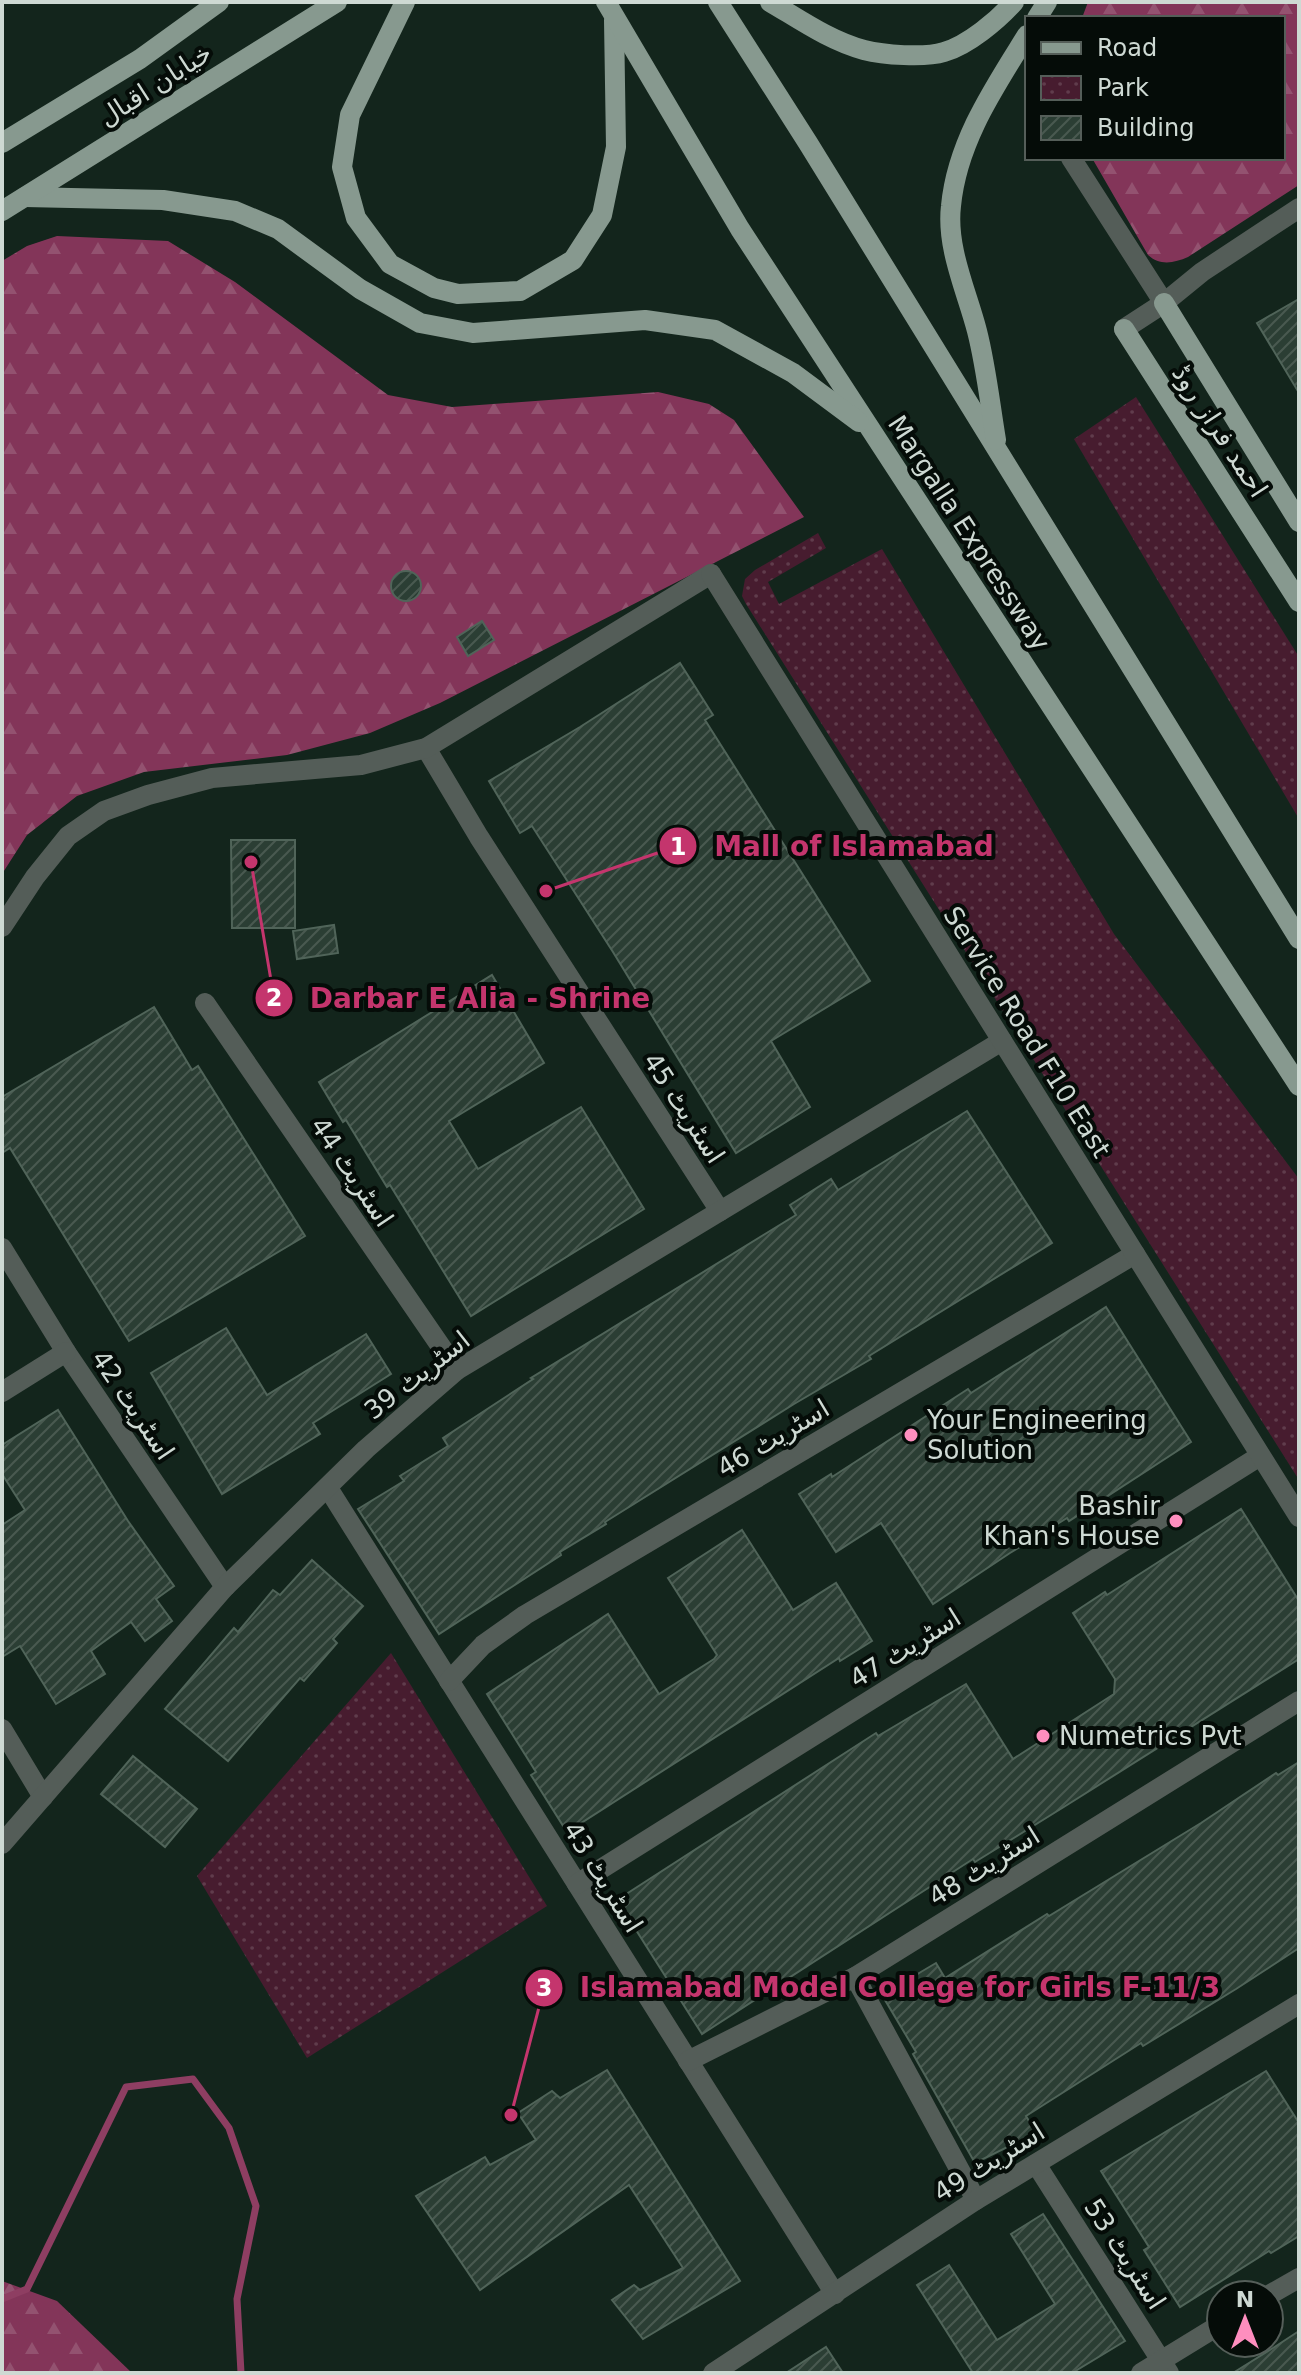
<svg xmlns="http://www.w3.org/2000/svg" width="1301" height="2375" font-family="'DejaVu Sans',Vazirmatn,sans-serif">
	<defs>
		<pattern id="forest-firs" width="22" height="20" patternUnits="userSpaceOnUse" patternTransform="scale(2)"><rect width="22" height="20" fill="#833559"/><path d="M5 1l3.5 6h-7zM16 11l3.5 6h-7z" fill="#935270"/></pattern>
		<pattern id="park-dots" width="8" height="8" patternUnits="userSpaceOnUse" patternTransform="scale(2)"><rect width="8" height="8" fill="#471c2f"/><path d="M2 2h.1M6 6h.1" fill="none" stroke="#603c4c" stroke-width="1.8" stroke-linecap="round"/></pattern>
		<pattern id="building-hatch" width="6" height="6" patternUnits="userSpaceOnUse" patternTransform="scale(2)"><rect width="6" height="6" fill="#2b3e34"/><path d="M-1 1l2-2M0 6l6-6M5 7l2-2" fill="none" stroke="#495950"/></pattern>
	</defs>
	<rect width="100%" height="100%" fill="#13251c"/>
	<g fill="url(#forest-firs)">
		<path d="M 1088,2 L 1299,2 L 1299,185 L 1188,257 C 1174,263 1160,266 1148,255 L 1092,158 L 1283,158 L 1283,18 L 1082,18 Z"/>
		<path d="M 57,236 L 168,241 L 235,282 L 388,395 L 452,407 L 658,392 L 709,404 L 734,420 L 804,517 L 440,703 L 370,733 L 287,755 L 144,772 L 77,796 L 27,835 L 2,874 L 2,261 L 27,246 Z"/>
		<path d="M 2,2281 L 57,2301 L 132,2373 L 2,2373 Z"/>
	</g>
	<g fill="url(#park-dots)">
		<path d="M 1136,397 L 1299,657 L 1299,819 L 1074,439 Z"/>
		<path d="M 818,533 L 826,548 L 768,582 L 779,604 L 882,549 L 1114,934 L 1299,1179 L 1299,1480 L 746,604 L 742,596 L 745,579 L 755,570 Z"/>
		<path d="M 391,1653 L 547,1906 L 307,2058 L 197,1876 Z"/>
	</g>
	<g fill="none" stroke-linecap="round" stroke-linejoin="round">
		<path stroke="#8e3e62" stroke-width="7" d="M 2,2299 L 27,2289 L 126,2087 L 193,2079 L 229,2128 L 256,2206 L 237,2299 L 241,2373"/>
	</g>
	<g fill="url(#building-hatch)" stroke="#506459" stroke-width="2">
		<path d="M 1299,299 L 1299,393 L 1257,323 Z"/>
		<circle cx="406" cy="586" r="15"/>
		<path d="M 482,621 L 494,640 L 468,656 L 457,637 Z"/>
		<path d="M 680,663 L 713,715 L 705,720 L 870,981 L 771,1041 L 810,1107 L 736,1153 L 613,952 L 532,826 L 520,833 L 489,781 L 580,727 Z"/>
		<path d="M 231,840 L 295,840 L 295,928 L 232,928 Z"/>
		<path d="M 334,925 L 338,953 L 297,959 L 293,931 Z"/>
		<path d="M 492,975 L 544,1063 L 449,1121 L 478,1169 L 581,1107 L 644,1209 L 471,1316 L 390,1185 L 387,1187 L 346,1120 L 343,1122 L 319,1082 Z"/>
		<path d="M 154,1007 L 192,1070 L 198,1066 L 305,1236 L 129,1341 L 10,1148 L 2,1153 L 2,1097 Z"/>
		<path d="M 967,1111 L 1052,1243 L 869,1356 L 871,1359 L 794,1404 L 605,1522 L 606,1524 L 560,1552 L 561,1555 L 439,1634 L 358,1509 L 404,1481 L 400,1476 L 448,1446 L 443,1438 L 533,1379 L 531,1378 L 796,1215 L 790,1205 L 831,1179 L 838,1190 Z"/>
		<path d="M 1106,1307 L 1191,1442 L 1069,1521 L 1067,1518 L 1010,1553 L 933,1604 L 881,1523 L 836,1552 L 799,1494 L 831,1474 L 832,1477 L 968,1389 L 971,1393 Z"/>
		<path d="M 226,1328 L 267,1395 L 366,1334 L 391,1374 L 313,1423 L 320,1434 L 222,1494 L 151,1373 Z"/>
		<path d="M 58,1410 L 128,1521 L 174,1586 L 156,1599 L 172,1621 L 145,1641 L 131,1622 L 91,1651 L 105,1674 L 56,1704 L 20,1646 L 2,1657 L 2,1525 L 25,1510 L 2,1474 L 2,1445 Z"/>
		<path d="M 1241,1509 L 1299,1601 L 1299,1659 L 1067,1805 L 975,1862 L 973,1859 L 702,2034 L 617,1900 L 876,1733 L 878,1736 L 966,1684 L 1013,1759 L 1114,1694 L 1115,1679 L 1073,1613 L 1105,1592 L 1107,1595 Z"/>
		<path d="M 742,1530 L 793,1610 L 836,1583 L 872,1641 L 840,1661 L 839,1658 L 567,1832 L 531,1775 L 536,1772 L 487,1694 L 608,1614 L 659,1694 L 714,1659 L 717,1655 L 668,1578 Z"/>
		<path d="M 312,1560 L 363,1606 L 333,1639 L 337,1643 L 304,1681 L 300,1678 L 228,1761 L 165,1709 L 234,1628 L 238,1632 L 273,1590 L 280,1595 Z"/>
		<path d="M 133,1756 L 197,1809 L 165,1847 L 101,1794 Z"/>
		<path d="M 1299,1762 L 1299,1948 L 1236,1989 L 1143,2046 L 1141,2043 L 1026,2116 L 1036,2133 L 975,2163 L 913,2054 L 916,2052 L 882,1995 L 936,1963 L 945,1978 L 1047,1914 L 1049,1916 L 1201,1823 L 1276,1773 L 1278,1775 Z"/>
		<path d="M 607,2070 L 740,2281 L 643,2339 L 612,2300 L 634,2285 L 640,2290 L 683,2268 L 629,2185 L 480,2290 L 416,2196 L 485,2157 L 490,2165 L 536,2140 L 518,2113 L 552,2091 L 560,2098 Z"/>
		<path d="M 1266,2071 L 1299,2123 L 1299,2236 L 1271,2253 L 1269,2251 L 1180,2307 L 1144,2250 L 1149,2247 L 1101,2171 Z"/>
		<path d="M 1043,2214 L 1125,2341 L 1072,2373 L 973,2373 L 917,2285 L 949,2265 L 997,2340 L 1055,2304 L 1011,2234 Z"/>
		<path d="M 1299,2331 L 1299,2373 L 1233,2373 L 1273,2348 Z"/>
		<path d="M 826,2347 L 843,2373 L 786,2373 Z"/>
	</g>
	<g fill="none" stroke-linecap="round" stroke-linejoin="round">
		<g stroke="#545d58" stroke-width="20">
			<path d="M 1071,158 L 1164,303"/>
			<path d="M 1124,329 L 1164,303 L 1202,272 L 1299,208"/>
			<path d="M 426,748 L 479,837 L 720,1211"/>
			<path d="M 2,927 L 35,877 L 68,836 L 104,811 L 148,795 L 212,778 L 361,765 L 426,748 L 711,574"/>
			<path d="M 205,1003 L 457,1370"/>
			<path d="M 2,1248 L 66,1352 L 225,1587"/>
			<path d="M 2,1392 L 66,1352"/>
			<path d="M 328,1488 L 835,2294"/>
			<path d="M 449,1681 L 483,1645 L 525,1615 L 1135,1254"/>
			<path d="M 2,1729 L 43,1797"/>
			<path d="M 2,1844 L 225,1587 L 366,1449 L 457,1370 L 1002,1041"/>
			<path d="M 577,1884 L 1260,1456"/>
			<path d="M 855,1977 L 976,2200"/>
			<path d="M 688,2061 L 855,1977 L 1299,1701"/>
			<path d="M 1036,2164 L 1169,2373"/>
			<path d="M 1269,2295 L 1299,2278"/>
			<path d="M 713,2373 L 976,2200 L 1299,2004"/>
			<path d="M 1141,2373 L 1221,2324"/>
		</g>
		<path stroke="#545d58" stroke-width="20" d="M 711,574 L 1299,1517"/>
		<g stroke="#87998f" stroke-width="20">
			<path d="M 405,2 L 350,115 L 342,167 L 356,218 L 390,264 L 434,288 L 458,294 L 520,291 L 573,260 L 602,215 L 616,147 L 614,20"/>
			<path d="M 606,2 L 740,229 L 1299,1086"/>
			<path d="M 718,2 L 808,143 L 1299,939"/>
			<path d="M 770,2 C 799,19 830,41 864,50 C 883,55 925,58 944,52 C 968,45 998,20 1014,2"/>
			<path d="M 1037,18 L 1047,2"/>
			<path d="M 2,143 L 140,59 L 219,2"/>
			<path d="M 25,197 L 163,200 L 235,211 L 278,229 L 360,289 L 420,323 L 473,333 L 645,320 L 715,330 L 793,373 L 859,422"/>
			<path d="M 2,211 L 337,2"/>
			<path d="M 1164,303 L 1299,522"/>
			<path d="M 1124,329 L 1299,602"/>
			<path d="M 996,440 C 990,404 986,366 977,331 C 967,292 946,248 951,206 C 957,142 994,88 1027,35"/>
		</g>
	</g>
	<g fill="#fe8ebe" stroke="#050c08" stroke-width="3">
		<circle cx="911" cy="1435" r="8"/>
		<circle cx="1176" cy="1521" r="8"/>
		<circle cx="1043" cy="1736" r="8"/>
	</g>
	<g text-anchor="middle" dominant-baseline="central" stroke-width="8" stroke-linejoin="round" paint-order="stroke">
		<g font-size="26" fill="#ced9d3" stroke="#050c08">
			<text transform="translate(155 85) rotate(-33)">خیابان اقبال</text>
			<text transform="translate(1220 431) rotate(57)">احمد فراز روڈ</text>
			<text transform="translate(969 533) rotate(57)">Margalla Expressway</text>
			<text transform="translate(1027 1032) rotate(58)">Service Road F10 East</text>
			<text transform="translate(684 1108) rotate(57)">اسٹریٹ 45</text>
			<text transform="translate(352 1172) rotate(56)">اسٹریٹ 44</text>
			<text transform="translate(417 1375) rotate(-38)">اسٹریٹ 39</text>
			<text transform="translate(133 1405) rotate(56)">اسٹریٹ 42</text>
			<text transform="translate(773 1438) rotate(-31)">اسٹریٹ 46</text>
			<text transform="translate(905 1648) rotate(-32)">اسٹریٹ 47</text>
			<text transform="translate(984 1866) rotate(-32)">اسٹریٹ 48</text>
			<text transform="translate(603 1877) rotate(58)">اسٹریٹ 43</text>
			<text transform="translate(989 2162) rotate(-32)">اسٹریٹ 49</text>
			<text transform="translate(1125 2254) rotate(57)">اسٹریٹ 53</text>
		</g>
		<g font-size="26" fill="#ced9d3" stroke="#050c08" text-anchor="start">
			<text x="927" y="1420">Your Engineering<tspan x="927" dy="30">Solution</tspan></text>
			<text x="1160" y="1506" text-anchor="end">Bashir<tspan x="1160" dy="30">Khan's House</tspan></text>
			<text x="1059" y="1736">Numetrics Pvt</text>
		</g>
	</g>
	<path fill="none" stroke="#c4356d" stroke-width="3" d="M546 891L678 846M251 862L274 998M511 2115L544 1988"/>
	<g fill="#c4356d" stroke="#050c08" stroke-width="3">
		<circle cx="546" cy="891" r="8"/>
		<circle cx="251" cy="862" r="8"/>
		<circle cx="511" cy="2115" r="8"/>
		<circle cx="678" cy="846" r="20"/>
		<circle cx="274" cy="998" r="20"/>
		<circle cx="544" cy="1988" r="20"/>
	</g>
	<g font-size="24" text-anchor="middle" font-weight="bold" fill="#fff">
		<text x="678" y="855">1</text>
		<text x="274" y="1006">2</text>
		<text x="544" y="1996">3</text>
	</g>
	<g font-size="28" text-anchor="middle" font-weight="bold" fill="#c4356d" stroke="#050c08" stroke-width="8" stroke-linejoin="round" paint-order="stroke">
		<text x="854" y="856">Mall of Islamabad</text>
		<text x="480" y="1008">Darbar E Alia - Shrine</text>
		<text x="900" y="1997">Islamabad Model College for Girls F-11/3</text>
	</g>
	<rect width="1301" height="2375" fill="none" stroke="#ced9d3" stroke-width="8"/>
	<rect x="1025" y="16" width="260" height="144" fill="#050c08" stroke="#555e59" stroke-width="2"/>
	<rect x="1041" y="42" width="40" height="12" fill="#87998f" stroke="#555e59" stroke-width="2"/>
	<text x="1097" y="56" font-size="24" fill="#ced9d3">Road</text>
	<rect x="1041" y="76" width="40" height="24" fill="url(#park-dots)" stroke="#555e59" stroke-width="2"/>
	<text x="1097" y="96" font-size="24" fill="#ced9d3">Park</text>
	<rect x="1041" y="116" width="40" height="24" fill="url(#building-hatch)" stroke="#555e59" stroke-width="2"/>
	<text x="1097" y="136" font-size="24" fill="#ced9d3">Building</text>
	<g transform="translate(1245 2319)"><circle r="38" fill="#050c08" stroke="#555e59" stroke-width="2"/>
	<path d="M0-6L14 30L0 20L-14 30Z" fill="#fe8ebe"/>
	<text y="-12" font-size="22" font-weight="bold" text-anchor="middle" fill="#ced9d3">N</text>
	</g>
</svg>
